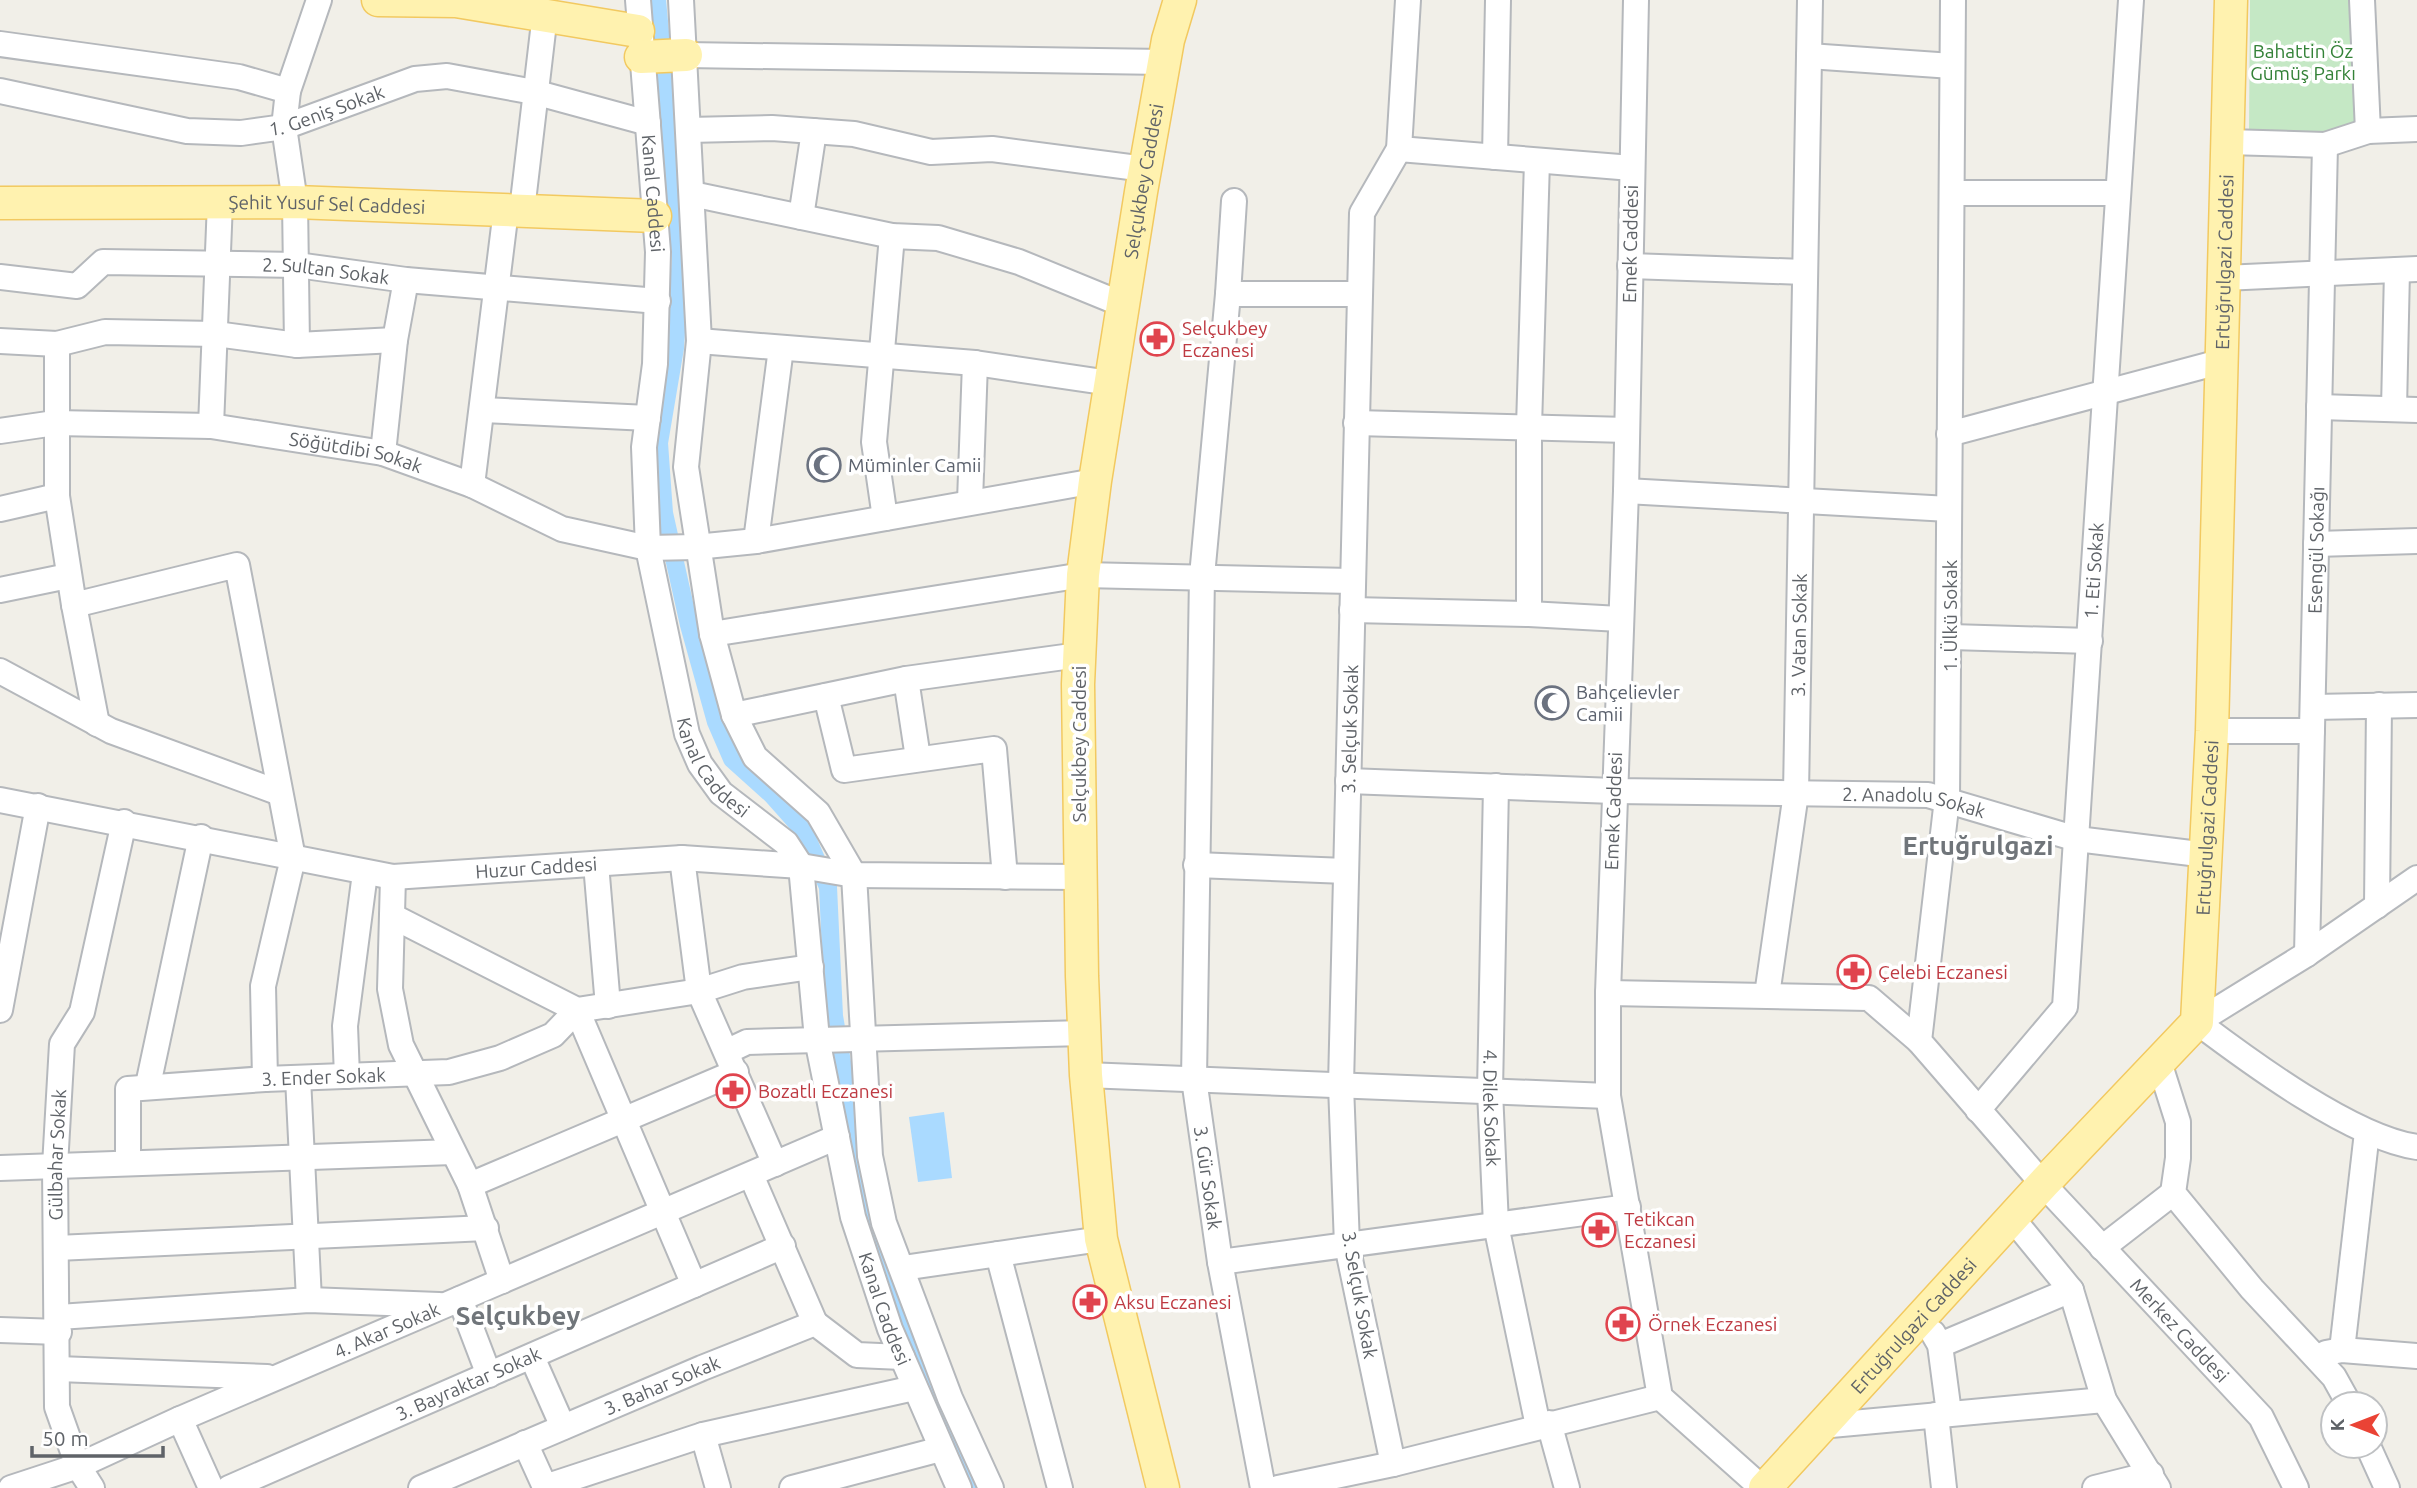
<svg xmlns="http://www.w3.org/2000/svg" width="2417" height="1488" font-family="Ubuntu,sans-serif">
	<rect width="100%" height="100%" fill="#f1efe8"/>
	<path fill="#c5e8c5" d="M 2250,0 L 2355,0 L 2356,123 L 2317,136 L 2249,131 Z"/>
	<path fill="#aadaff" d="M 944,1112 L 952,1178 L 918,1182 L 909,1117 Z"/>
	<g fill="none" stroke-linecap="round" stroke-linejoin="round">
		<path stroke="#aadaff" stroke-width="18" d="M 657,0 L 681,256 L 675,348 L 659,443 L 664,513 L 689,625 L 716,722 L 732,759 L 772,795 L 804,831 L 828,887 L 834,1016 L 870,1224 L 937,1404 L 975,1488"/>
		<defs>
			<g id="minor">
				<path id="s1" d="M 638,0 L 658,252 L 655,364 L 644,447 L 648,548 L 687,734 L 700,764 L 721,793 L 786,843 L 801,866 L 817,1039 L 853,1217 L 890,1329 L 959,1488"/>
				<path d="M 681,0 L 699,341 L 686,467 L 712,634 L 734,715 L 755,757 L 818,813 L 854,875 L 870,1156 L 884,1223 L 950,1398 L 991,1488"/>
				<path d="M 1636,0 L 1626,491 L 1608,993 L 1608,1096 L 1660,1397 L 1762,1488"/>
				<path id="s2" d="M 1953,0 L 1947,799 L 1919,1041 L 2043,1184 L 2261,1417 L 2296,1488"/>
				<path d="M 2362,0 L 2368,131"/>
				<path d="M 0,44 L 239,77 L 288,91"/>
				<path d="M 686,55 L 1164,62"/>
				<path d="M 1809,56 L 1952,66"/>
				<path id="s3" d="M 0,91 L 187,131 L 241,133 L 284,127 L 415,79 L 447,76 L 534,92 L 648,123"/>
				<path d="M 689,130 L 772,128 L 854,134 L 931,152 L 992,149 L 1145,169"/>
				<path d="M 2228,142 L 2325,145 L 2368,131 L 2417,129"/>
				<path d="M 1399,149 L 1632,168"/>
				<path d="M 1495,157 L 1498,0"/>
				<path d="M 1954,193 L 2118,193"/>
				<path d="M 692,194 L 892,236 L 938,238 L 1019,262 L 1124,305"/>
				<path d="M 522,210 L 545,14"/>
				<path d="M 801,217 L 814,131"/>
				<path d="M 1630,266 L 1804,272"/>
				<path id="s4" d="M 0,277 L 77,286 L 103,262 L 297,265 L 406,280 L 658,301"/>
				<path d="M 2224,278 L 2417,269"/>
				<path d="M 1228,294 L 1234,201"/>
				<path d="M 0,341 L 57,344 L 105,332 L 216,334 L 297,345 L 395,340"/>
				<path d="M 699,341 L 975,363 L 1110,383"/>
				<path d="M 57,344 L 57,496 L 74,605 L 237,565 L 293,858 L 263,986 L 265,1079"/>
				<path d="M 297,345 L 295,202 L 284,127 L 288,91 L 319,0"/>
				<path d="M 2319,407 L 2417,410"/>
				<path d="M 2394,409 L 2397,270"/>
				<path d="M 483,410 L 648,418"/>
				<path d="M 1356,423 L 1627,430"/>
				<path d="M 211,426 L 220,202"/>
				<path id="s5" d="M 0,431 L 55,423 L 211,426 L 383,453 L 472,485 L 562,529 L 648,548 L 696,547 L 756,541 L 1095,481"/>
				<path d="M 1949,434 L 2223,361"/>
				<path d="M 383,453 L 395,340 L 406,280"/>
				<path d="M 472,485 L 506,210"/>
				<path d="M 1626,491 L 1949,509"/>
				<path d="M 970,501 L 975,363"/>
				<path d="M 0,509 L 57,496"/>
				<path d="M 885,518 L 874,442 L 892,236"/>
				<path d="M 756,541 L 781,348"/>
				<path d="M 2316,544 L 2417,541"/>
				<path d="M 0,590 L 68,576"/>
				<path d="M 74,605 L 97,724"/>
				<path d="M 1352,610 L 1529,614 L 1620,619"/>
				<path d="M 1529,614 L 1529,427 L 1537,161"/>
				<path d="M 712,634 L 1083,575 L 1352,581"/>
				<path d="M 1951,637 L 2090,641"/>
				<path d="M 0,671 L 111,731 L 280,793"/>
				<path d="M 906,679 L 918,758"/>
				<path d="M 826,696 L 844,770 L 994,749 L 1005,877"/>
				<path d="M 2313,707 L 2417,705"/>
				<path d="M 734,715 L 906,679 L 1079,655"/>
				<path d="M 2212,731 L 2312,731"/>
				<path id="s6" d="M 1348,781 L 1614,791 L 1928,795 L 2077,839 L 2207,855"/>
				<path id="s7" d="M 1496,786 L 1490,1091 L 1496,1225 L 1538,1426"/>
				<path id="s8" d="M 0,800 L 393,877 L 682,858 L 801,866 L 854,875 L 1079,877"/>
				<path d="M 682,858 L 699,991 L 775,1164"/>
				<path d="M 596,864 L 608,1006"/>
				<path d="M 1196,865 L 1346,871"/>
				<path d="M 393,877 L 390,989 L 401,1045 L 470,1185 L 502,1281"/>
				<path d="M 2417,878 L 2307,954 L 2197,1022 C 2250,1062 2353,1138 2417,1147"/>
				<path d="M 2377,906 L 2379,705"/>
				<path d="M 392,916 L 577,1010 L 699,991 L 743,977 L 811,967"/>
				<path id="s9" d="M 2307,954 L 2325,145"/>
				<path d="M 1608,993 L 1869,998 L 1919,1041"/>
				<path id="s10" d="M 1767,995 L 1796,793 L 1810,0"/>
				<path d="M 0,1010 L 38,806"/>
				<path d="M 728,1051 L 747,1042 L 1085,1033"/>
				<path d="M 2159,1062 L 2178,1122 L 2178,1158 L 2173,1193 L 2252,1289 L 2334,1377 L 2349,1404"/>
				<path d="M 1086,1075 L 1608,1096"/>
				<path d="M 347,1076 L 345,1026 L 365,873"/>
				<path d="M 298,1078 L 309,1300"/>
				<path d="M 148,1085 L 201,837"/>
				<path id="s11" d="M 1978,1110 L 2065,1007 L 2131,0"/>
				<path id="s12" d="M 128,1163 L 128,1089 L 265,1079 L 449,1072 L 500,1058 L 553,1035 L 577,1010 L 694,1285"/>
				<path d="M 0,1168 L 453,1152"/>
				<path d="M 751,1175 L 815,1323"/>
				<path d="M 470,1185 L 736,1072"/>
				<path d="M 2012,1218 L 2071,1290 L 2104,1400 L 2158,1488"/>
				<path d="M 57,1248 L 486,1228"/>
				<path d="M 2102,1248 L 2173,1193"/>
				<path d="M 998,1254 L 1060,1488"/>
				<path d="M 1220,1262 L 1628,1207"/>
				<path d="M 903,1268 L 1101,1239"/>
				<path d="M 460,1299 L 489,1375"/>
				<path d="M 59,1317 L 309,1300 L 439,1305"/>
				<path d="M 0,1330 L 59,1332"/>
				<path d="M 1933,1333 L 1940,1345 L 1949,1413"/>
				<path d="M 1940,1345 L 2071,1290"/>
				<path d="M 2342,1350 L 2367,1132"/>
				<path d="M 2326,1353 L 2342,1350 L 2417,1356"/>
				<path d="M 532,1357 L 563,1427"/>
				<path d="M 58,1369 L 267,1377"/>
				<path d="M 1936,1415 L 1944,1488"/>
				<path d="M 180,1419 L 211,1488"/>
				<path d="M 1549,1423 L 1567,1488"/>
				<path d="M 1820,1426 L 2104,1400"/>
				<path d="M 703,1435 L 718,1488"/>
				<path d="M 525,1443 L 545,1487 L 703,1435 L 914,1388"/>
				<path d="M 2368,1446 L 2387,1488"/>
				<path id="s13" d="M 1393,1464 L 1347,1245 L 1341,1085 L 1362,213 L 1399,149 L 1408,0"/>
				<path id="s14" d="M 11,1488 L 78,1466 L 180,1419 L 837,1137"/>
				<path id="s15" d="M 92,1488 L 78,1466 L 57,1407 L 55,1166 L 62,1044 L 82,1012 L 124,822"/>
				<path id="s16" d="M 229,1488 L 783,1246"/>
				<path id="s17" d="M 421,1488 L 702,1368 L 815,1323 L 857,1355 L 902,1357"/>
				<path d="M 792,1488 L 941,1449"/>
				<path d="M 1263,1488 L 1220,1262 L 1194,1079 L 1202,576 L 1228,294 L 1359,294"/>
				<path d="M 1278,1488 L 1393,1464 L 1660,1397"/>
				<path d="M 2095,1488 L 2151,1474"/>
			</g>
			<g id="major">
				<path d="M 378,0 L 456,1 L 638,31"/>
				<path d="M 641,57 L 686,55"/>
				<path id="s18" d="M 0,203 L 295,202 L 655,216"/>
				<path id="s19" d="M 1163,1488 L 1101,1239 L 1086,1075 L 1082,976 L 1078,684 L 1083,575 L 1095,481 L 1141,192 L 1168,40 L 1180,0"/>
				<path id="s20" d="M 1765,1488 L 2043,1184 L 2197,1022 L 2212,731 L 2231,0"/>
			</g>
		</defs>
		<use href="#minor" stroke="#b5b8bc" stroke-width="28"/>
		<use href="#major" stroke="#f2c960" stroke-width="35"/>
		<use href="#minor" stroke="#fff" stroke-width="24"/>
		<use href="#major" stroke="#fff2af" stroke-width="32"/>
	</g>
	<defs>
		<symbol id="pharmacy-ring" viewBox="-11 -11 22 22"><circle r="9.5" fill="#fff" stroke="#e0444e" stroke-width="1.5"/><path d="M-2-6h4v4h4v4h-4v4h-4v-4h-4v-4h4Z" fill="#e0444e"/></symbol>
		<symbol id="mosque-ring" viewBox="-11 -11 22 22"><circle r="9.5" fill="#fff" stroke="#6b7280" stroke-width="1.5"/><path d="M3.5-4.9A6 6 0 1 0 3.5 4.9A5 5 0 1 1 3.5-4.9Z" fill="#6b7280"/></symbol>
	</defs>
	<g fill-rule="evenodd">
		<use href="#pharmacy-ring" x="1138" y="320" width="38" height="38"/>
		<use href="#mosque-ring" x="805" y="446" width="38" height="38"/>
		<use href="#mosque-ring" x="1533" y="684" width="38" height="38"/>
		<use href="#pharmacy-ring" x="1835" y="953" width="38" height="38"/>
		<use href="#pharmacy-ring" x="714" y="1072" width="38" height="38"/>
		<use href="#pharmacy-ring" x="1580" y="1211" width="38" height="38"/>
		<use href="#pharmacy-ring" x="1071" y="1283" width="38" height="38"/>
		<use href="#pharmacy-ring" x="1604" y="1305" width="38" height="38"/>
	</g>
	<g text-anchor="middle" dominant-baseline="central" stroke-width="7" stroke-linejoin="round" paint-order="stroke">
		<g font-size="19" fill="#348238" stroke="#fff">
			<text x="2303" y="51">Bahattin Öz<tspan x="2303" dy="22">Gümüş Parkı</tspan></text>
		</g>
		<g font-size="19" fill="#5f6368" stroke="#fff">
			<text stroke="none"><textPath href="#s3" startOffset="334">1. Geniş Sokak</textPath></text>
			<text stroke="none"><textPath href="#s19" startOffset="1320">Selçukbey Caddesi</textPath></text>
			<text stroke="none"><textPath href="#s1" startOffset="194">Kanal Caddesi</textPath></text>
			<text stroke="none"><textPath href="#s18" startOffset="327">Şehit Yusuf Sel Caddesi</textPath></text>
			<text transform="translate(1630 244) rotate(-89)">Emek Caddesi</text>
			<text stroke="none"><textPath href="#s20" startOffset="1396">Ertuğrulgazi Caddesi</textPath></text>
			<text stroke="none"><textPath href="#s4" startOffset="336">2. Sultan Sokak</textPath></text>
			<text stroke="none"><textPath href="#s5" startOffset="359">Söğütdibi Sokak</textPath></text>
			<text stroke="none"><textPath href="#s9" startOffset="404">Esengül Sokağı</textPath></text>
			<text stroke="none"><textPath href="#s11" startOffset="572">1. Eti Sokak</textPath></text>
			<text transform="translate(1950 616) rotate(-90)">1. Ülkü Sokak</text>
			<text stroke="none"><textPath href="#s10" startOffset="362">3. Vatan Sokak</textPath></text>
			<text stroke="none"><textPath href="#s13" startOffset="740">3. Selçuk Sokak</textPath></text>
			<text transform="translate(1079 744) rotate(-90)">Selçukbey Caddesi</text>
			<text stroke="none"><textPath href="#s1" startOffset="782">Kanal Caddesi</textPath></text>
			<text stroke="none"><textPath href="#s6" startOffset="567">2. Anadolu Sokak</textPath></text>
			<text transform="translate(1613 811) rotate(-88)">Emek Caddesi</text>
			<text stroke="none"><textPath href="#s20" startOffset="830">Ertuğrulgazi Caddesi</textPath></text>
			<text stroke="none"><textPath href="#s8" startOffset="544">Huzur Caddesi</textPath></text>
			<text stroke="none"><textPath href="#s12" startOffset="270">3. Ender Sokak</textPath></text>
			<text stroke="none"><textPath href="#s7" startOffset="322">4. Dilek Sokak</textPath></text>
			<text stroke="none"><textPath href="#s15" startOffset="341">Gülbahar Sokak</textPath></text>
			<text transform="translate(1208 1178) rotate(82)">3. Gür Sokak</text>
			<text transform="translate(1360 1295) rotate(80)">3. Selçuk Sokak</text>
			<text stroke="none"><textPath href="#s1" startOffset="1370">Kanal Caddesi</textPath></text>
			<text stroke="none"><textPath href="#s20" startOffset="220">Ertuğrulgazi Caddesi</textPath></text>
			<text stroke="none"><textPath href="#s2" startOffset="1432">Merkez Caddesi</textPath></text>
			<text stroke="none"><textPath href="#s14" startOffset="408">4. Akar Sokak</textPath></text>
			<text stroke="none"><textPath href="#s16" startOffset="261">3. Bayraktar Sokak</textPath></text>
			<text stroke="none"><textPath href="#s17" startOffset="262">3. Bahar Sokak</textPath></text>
		</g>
		<g font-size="19" fill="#be3a42" stroke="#fff" text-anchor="start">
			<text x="1182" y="328">Selçukbey<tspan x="1182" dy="22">Eczanesi</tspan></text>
			<text x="1878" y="972">Çelebi Eczanesi</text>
			<text x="758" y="1091">Bozatlı Eczanesi</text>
			<text x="1624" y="1219">Tetikcan<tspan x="1624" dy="22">Eczanesi</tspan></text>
			<text x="1114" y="1302">Aksu Eczanesi</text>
			<text x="1648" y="1324">Örnek Eczanesi</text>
		</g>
		<g font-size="19" fill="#5b616d" stroke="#fff" text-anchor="start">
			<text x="848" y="465">Müminler Camii</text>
			<text x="1576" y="692">Bahçelievler<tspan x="1576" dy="22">Camii</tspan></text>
		</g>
		<g font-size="26" font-weight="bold" fill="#70757a" stroke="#fff">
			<text x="1978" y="845">Ertuğrulgazi</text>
			<text x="518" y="1315">Selçukbey</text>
		</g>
	</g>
	<g transform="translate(2354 1425) rotate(270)"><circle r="33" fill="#ffffff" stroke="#bfc1c3" stroke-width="2"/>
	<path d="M0-5L12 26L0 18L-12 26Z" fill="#ea4335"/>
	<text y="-10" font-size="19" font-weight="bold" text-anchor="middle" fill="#5f6368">K</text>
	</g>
	<path d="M32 1446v10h131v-10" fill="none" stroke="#5f6368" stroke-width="3.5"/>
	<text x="42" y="1446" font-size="21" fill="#5f6368" stroke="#ffffff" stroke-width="5" paint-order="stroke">50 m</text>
</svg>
